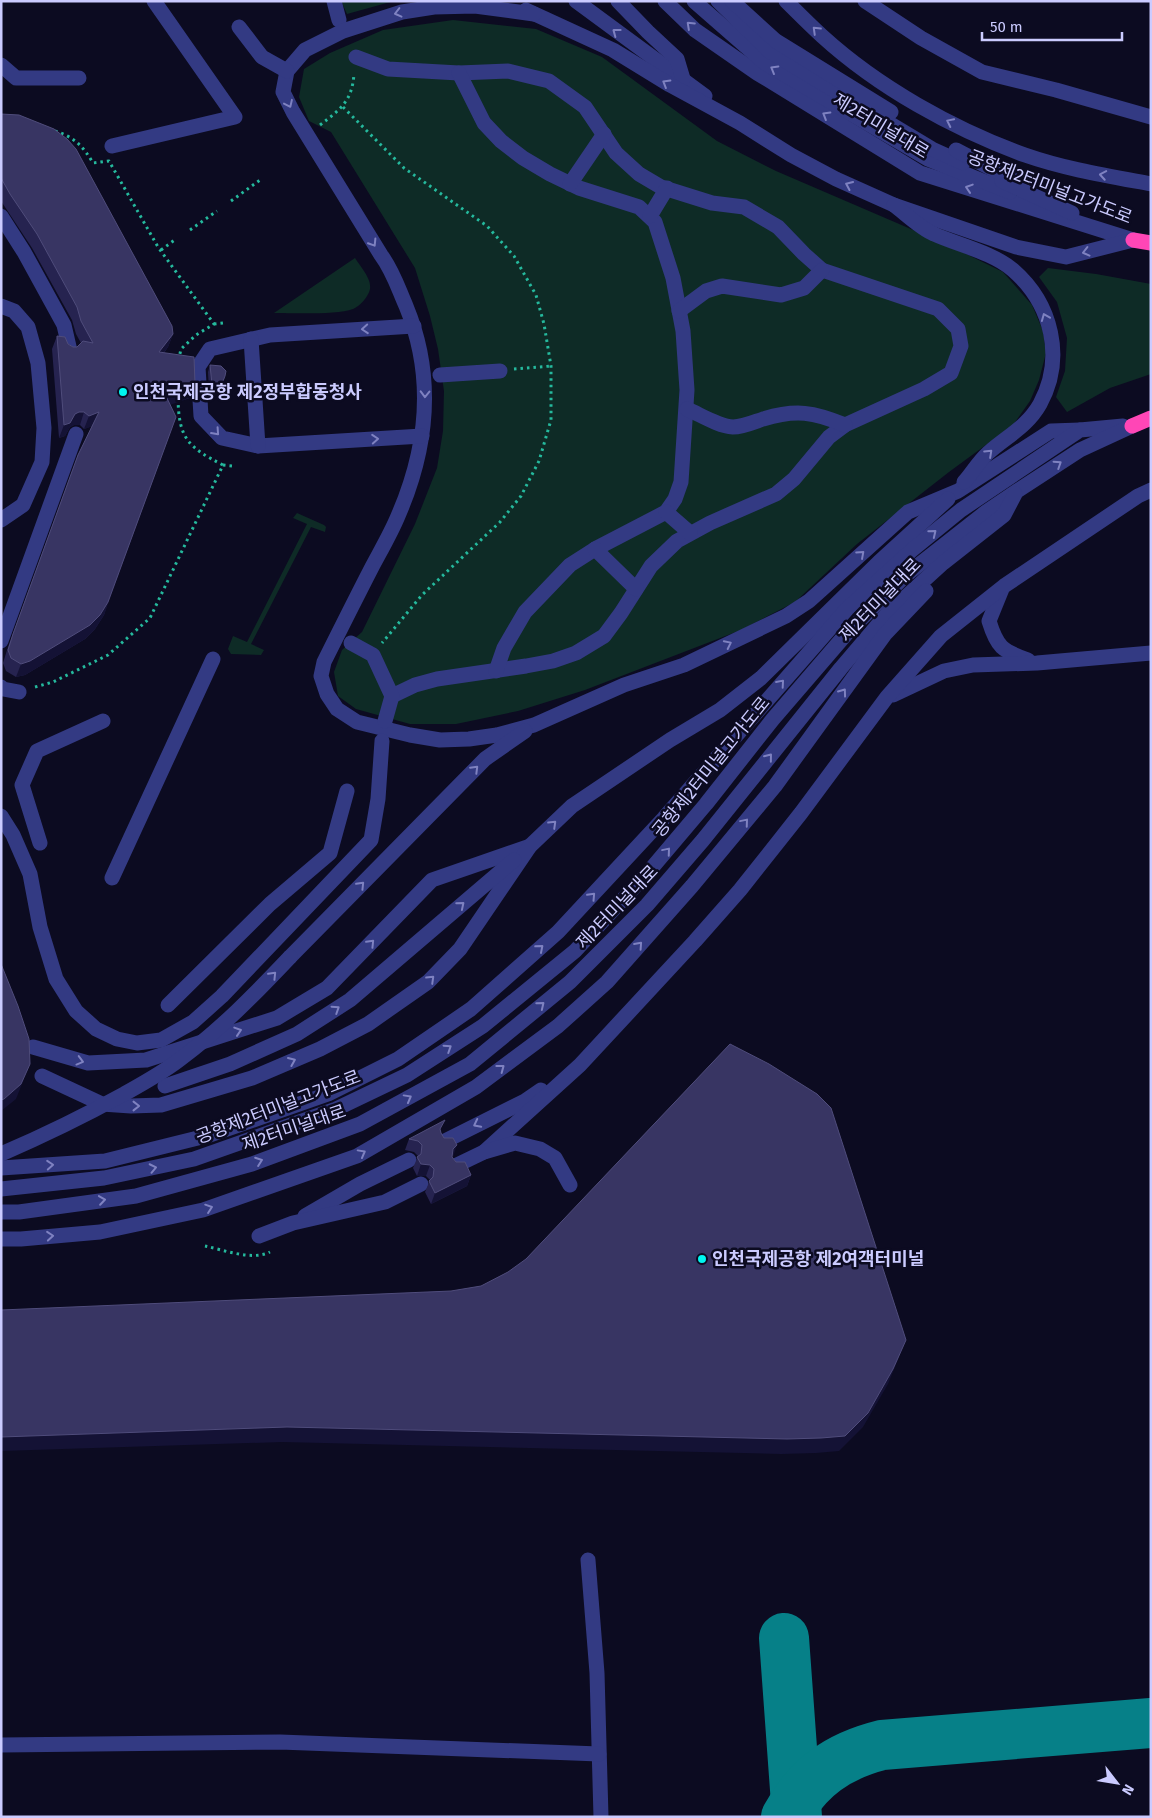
<svg xmlns="http://www.w3.org/2000/svg" width="1152" height="1818" font-family="'Fira Sans','Noto Sans KR',sans-serif">
	<rect width="100%" height="100%" fill="#0c0b21"/>
	<g fill="#0e2b26">
		<path d="M 341,1 L 394,1 L 347,14 Z"/>
		<path d="M 453,20 L 536,29 L 602,57 L 717,141 L 776,171 L 948,245 L 1003,272 L 1032,305 L 1043,331 L 1046,353 L 1039,380 L 1030,401 L 1013,425 L 949,472 L 857,544 L 795,602 L 741,630 L 585,690 L 518,711 L 456,724 L 410,724 L 356,709 L 338,696 L 334,672 L 342,650 L 362,632 L 415,524 L 437,468 L 443,431 L 444,391 L 438,349 L 430,316 L 415,268 L 331,132 L 309,121 L 299,97 L 304,69 L 330,53 L 383,30 Z"/>
		<path d="M 355,258 C 360,266 372,279 370,289 C 369,296 359,307 353,309 C 337,315 293,313 274,313 Z"/>
		<path d="M 1048,268 L 1096,274 L 1151,284 L 1151,374 L 1110,388 L 1067,412 L 1056,397 L 1065,371 L 1067,338 L 1057,302 L 1039,277 Z"/>
		<path d="M 297,513 L 324,525 L 326,527 L 325,532 L 311,527 L 251,644 L 264,650 L 261,655 L 231,654 L 228,649 L 233,636 L 247,642 L 307,524 L 293,518 Z"/>
	</g>
	<g fill="none" stroke-linecap="round" stroke-linejoin="round">
		<g stroke="#068088" stroke-width="50">
			<path d="M 784,1638 L 797,1817"/>
			<path d="M 786,1817 C 808,1777 838,1756 882,1745 L 1151,1723"/>
		</g>
		<g stroke="#25b99d" stroke-width="3" stroke-dasharray="2.5 4" stroke-linecap="butt">
			<path d="M 343,107 L 404,168 L 487,226 L 514,256 L 536,295 L 544,324 L 551,366 L 551,420 L 539,461 L 521,496 L 500,522 L 422,595 L 382,643"/>
			<path d="M 320,125 C 341,109 352,101 354,74"/>
			<path d="M 55,131 C 74,137 83,146 93,163 L 109,161 L 158,247 L 214,324 L 196,335 L 181,349 L 179,358"/>
			<path d="M 231,201 L 260,180"/>
			<path d="M 190,230 L 217,211"/>
			<path d="M 161,250 L 176,239"/>
			<path d="M 214,324 L 223,323"/>
			<path d="M 514,369 L 551,366"/>
			<path d="M 223,465 L 233,466"/>
			<path d="M 35,687 L 53,682 L 108,655 L 150,618 L 223,465 C 188,447 179,439 178,399"/>
			<path d="M 205,1246 C 224,1250 252,1261 270,1252"/>
		</g>
		<g stroke="#333a83" stroke-width="15">
			<path d="M 334,1 L 339,20"/>
			<path d="M 576,1 L 705,96"/>
			<path d="M 618,1 L 648,32 L 677,59 L 683,79"/>
			<path d="M 665,1 L 695,30 L 757,73 L 920,173 L 1133,240"/>
			<path d="M 694,1 L 765,63 L 928,159 L 1010,192"/>
			<path d="M 718,1 L 769,51 L 932,149 L 963,163"/>
			<path d="M 732,1 L 776,41 L 891,112"/>
			<path d="M 786,1 C 798,13 810,25 822,36 C 878,87 953,129 1025,155 C 1065,169 1108,176 1151,184"/>
			<path d="M 865,1 L 921,38 L 982,72 L 1056,90 L 1151,117"/>
			<path d="M 526,10 L 613,50 L 670,85 L 740,123 L 791,155 L 836,179 L 894,205 L 1016,247 L 1066,257 L 1133,240"/>
			<path d="M 534,14 L 475,6 L 434,7 L 402,12 L 343,31 L 305,50 L 287,71 L 283,92 L 293,112 L 381,255 C 393,271 398,288 406,306 C 435,376 428,447 398,516 C 391,533 381,550 372,567 C 356,598 340,630 324,662 L 321,676 L 327,694 L 337,709 L 357,722 L 410,735 L 440,740 L 469,739 L 497,735 L 534,725 L 624,685 L 684,665 L 786,616 L 809,601 L 908,512 L 958,491 L 1051,431 L 1080,430"/>
			<path d="M 239,27 L 262,57 L 287,71"/>
			<path d="M 356,57 L 388,69 L 459,73 L 508,71 L 549,81 L 585,107 L 616,153 L 639,174 L 661,187 L 712,203 L 744,207 L 778,227 L 804,254 L 822,270 L 938,309 L 958,329 L 961,346 L 951,373 L 924,389 L 845,425 L 829,437 L 794,479 L 776,494 L 710,523 L 677,541 L 651,566 L 621,613 L 604,636 L 576,653 L 553,661 L 526,666 L 437,679 L 415,685 L 392,696"/>
			<path d="M 1,65 L 16,78 L 79,78"/>
			<path d="M 459,73 L 484,123 L 501,141 L 523,158 L 550,174 L 579,188 L 639,207 L 655,222 L 673,278 L 683,331 L 687,390 L 681,482 L 675,499 L 666,512 L 595,549 L 570,565 L 525,612 L 504,648 L 496,671"/>
			<path d="M 112,146 L 235,117 L 154,1"/>
			<path d="M 956,150 L 1015,181"/>
			<path d="M 1002,181 L 1072,213"/>
			<path d="M 570,184 L 604,134"/>
			<path d="M 894,205 C 906,214 920,228 934,234 C 958,245 992,252 1013,270 C 1052,304 1065,358 1040,404 C 1027,427 1007,436 988,453 C 979,461 972,473 964,482"/>
			<path d="M 1,216 L 24,252 L 64,325 L 70,351"/>
			<path d="M 650,216 L 667,188"/>
			<path d="M 1,306 L 14,311 L 28,327 L 38,363 L 44,428 L 42,462 L 23,505 L 1,520"/>
			<path d="M 679,311 L 706,291 L 722,286 L 781,295 L 804,288 L 822,270"/>
			<path d="M 414,326 L 270,335 L 210,349 L 198,367 L 201,416 L 222,438 L 258,446 L 422,436"/>
			<path d="M 251,339 L 258,446"/>
			<path d="M 440,375 L 500,371"/>
			<path d="M 687,409 C 701,415 718,426 733,427 C 743,427 754,422 763,419 C 796,409 814,412 845,425"/>
			<path d="M 666,512 L 690,533"/>
			<path d="M 595,549 L 636,589"/>
			<path d="M 1002,589 L 989,621 C 997,647 1002,651 1028,660"/>
			<path d="M 1,641 L 76,434"/>
			<path d="M 351,643 L 373,655 L 392,696 L 385,721"/>
			<path d="M 1,687 L 3,689 L 19,692"/>
			<path d="M 893,695 L 944,671 L 973,665 L 1037,663 L 1151,653"/>
			<path d="M 1,816 L 13,835 L 30,874 L 40,927 L 56,979 L 76,1011 L 96,1029 L 117,1039 L 137,1043 L 161,1040 L 193,1022 L 222,996 L 371,840 L 378,799 L 382,741"/>
			<path d="M 40,843 L 22,785 L 37,751 L 103,721"/>
			<path d="M 112,878 L 213,659"/>
			<path d="M 290,957 L 485,759 L 525,731"/>
			<path d="M 168,1005 L 270,904 L 330,853 L 347,791"/>
			<path d="M 33,1047 L 88,1063 L 146,1060 L 277,1018 L 327,988 L 432,880 L 530,846"/>
			<path d="M 42,1076 L 102,1104 L 131,1106 L 161,1105 L 252,1078 L 320,1049 L 368,1024 L 428,982 L 460,949 L 530,846 L 572,806 L 670,740 L 720,710 L 761,678 L 879,562 L 948,499"/>
			<path d="M 165,1086 L 230,1064 L 297,1034 L 350,1000 L 514,860"/>
			<path d="M 445,1141 L 525,1101 L 541,1090"/>
			<path d="M 484,1152 L 580,1065 L 695,941 L 740,890 L 801,813 L 887,697 L 941,636 L 1004,586 L 1138,496 L 1151,490"/>
			<path d="M 457,1165 L 484,1152 L 515,1143 L 540,1149 L 555,1158 L 570,1185"/>
			<path d="M 1,1168 L 105,1161 L 210,1135 L 328,1094 L 398,1059 L 471,1009 L 558,932 L 664,818 L 847,609 L 912,550 L 961,510 L 1080,430 L 1123,426"/>
			<path d="M 1,1189 L 104,1178 L 194,1159 L 336,1109 L 407,1075 L 483,1026 L 575,951 L 651,869 L 706,804 L 773,719 L 847,633 L 906,575 L 986,512 L 1017,491 L 1080,450 L 1132,426"/>
			<path d="M 1,1212 L 19,1212 L 136,1196 L 252,1164 L 360,1124 L 470,1064 L 570,982 L 647,905 L 703,840 L 841,668 L 887,614 L 943,563 L 1004,515 L 1015,494"/>
			<path d="M 305,1216 L 360,1184 L 409,1160"/>
			<path d="M 259,1236 L 293,1223 L 385,1202 L 421,1184"/>
			<path d="M 1,1239 L 21,1239 L 100,1232 L 203,1210 L 357,1156 L 476,1087 L 558,1026 L 607,982 L 692,886 L 775,786 L 885,634 L 926,591"/>
			<path d="M 588,1560 L 597,1673 L 601,1817"/>
			<path d="M 1,1745 L 280,1742 L 599,1754"/>
		</g>
		<g stroke="#ff46b6" stroke-width="15">
			<path d="M 1133,240 L 1151,243"/>
			<path d="M 1132,426 L 1151,418"/>
		</g>
		<path stroke="#333a83" stroke-width="15" d="M 1,1154 C 43,1136 84,1116 124,1094 C 142,1084 162,1073 179,1060 C 220,1030 255,994 290,957"/>
	</g>
	<g fill="#262350">
		<path d="M 1,114 L 173,334 L 168,347 L 164,353 L 195,384 L 190,398 L 170,404 L 104,615 L 95,629 L 85,639 L 25,675 L 16,677 L 6,671 L 3,663 L 8,647 L 78,455 L 92,426 L 84,429 L 80,425 L 74,425 L 70,427 L 65,436 L 59,438 L 52,349 L 57,336 L 73,347 L 77,347 L 81,343 L 76,334 L 72,320 L 32,248 L 1,201 Z"/>
		<path d="M 210,365 L 225,376 L 223,383 L 220,388 L 209,392 L 208,372 Z"/>
		<path d="M 440,1132 L 452,1157 L 456,1162 L 471,1175 L 467,1186 L 431,1204 L 425,1192 L 430,1180 L 426,1176 L 417,1176 L 413,1168 L 418,1156 L 414,1152 L 405,1150 L 409,1139 Z"/>
	</g>
	<g fill="#141235">
		<path d="M 173,334 L 168,347 L 154,366 L 159,352 Z"/>
		<path d="M 225,376 L 223,383 L 220,388 L 209,392 L 212,384 Z"/>
		<path d="M 195,384 L 190,398 L 161,408 L 165,394 Z"/>
		<path d="M 79,412 L 84,412 L 80,425 L 74,425 L 70,427 L 65,436 L 59,438 L 64,425 L 75,414 Z"/>
		<path d="M 99,412 L 94,426 L 84,429 L 89,416 Z"/>
		<path d="M 176,417 L 104,615 L 95,629 L 85,639 L 25,675 L 16,677 L 21,664 Z"/>
		<path d="M 30,1064 L 16,1099 L 1,1111 L 1,1100 Z"/>
		<path d="M 457,1145 L 453,1157 L 453,1149 Z"/>
		<path d="M 421,1164 L 430,1165 L 426,1176 L 417,1176 Z"/>
		<path d="M 471,1175 L 467,1186 L 431,1204 L 435,1193 Z"/>
		<path d="M 906,1340 L 888,1384 L 863,1427 L 839,1451 L 816,1453 L 781,1454 L 282,1442 L 1,1451 L 1,1437 Z"/>
	</g>
	<g fill="#383563" stroke="#4f4c7b">
		<path d="M 1,114 L 19,115 L 54,129 L 67,139 L 76,149 L 172,326 L 173,334 L 159,352 L 194,357 L 195,384 L 165,394 L 176,417 L 108,602 L 100,615 L 90,625 L 30,661 L 21,664 L 11,658 L 8,650 L 13,634 L 78,455 L 99,412 L 89,416 L 84,412 L 79,412 L 75,414 L 70,423 L 64,425 L 57,336 L 65,337 L 68,344 L 73,347 L 77,347 L 83,341 L 93,343 L 81,321 L 77,307 L 37,234 L 10,194 L 1,178 Z"/>
		<path d="M 210,365 L 221,366 L 226,371 L 225,376 L 223,381 L 212,384 Z"/>
		<path d="M 1,964 L 18,1006 L 29,1039 L 30,1064 L 21,1084 L 4,1099 L 1,1100 Z"/>
		<path d="M 730,1044 L 769,1064 L 817,1094 L 831,1108 L 906,1340 L 893,1369 L 868,1413 L 845,1436 L 821,1438 L 787,1439 L 287,1427 L 1,1437 L 1,1310 L 451,1291 L 481,1286 L 508,1272 L 526,1259 Z"/>
		<path d="M 445,1120 L 440,1129 L 441,1133 L 444,1138 L 453,1138 L 457,1145 L 453,1149 L 452,1157 L 456,1162 L 465,1162 L 471,1175 L 435,1193 L 429,1181 L 433,1177 L 434,1169 L 430,1165 L 421,1164 L 417,1157 L 421,1154 L 422,1145 L 418,1141 L 409,1139 Z"/>
	</g>
	<defs><path id="oneway-chevron" d="M-2-3.5L2.5 0L-2 3.5" fill="none" stroke-width="1.6" stroke-linecap="round" stroke-linejoin="round" transform="scale(1.25)"/></defs>
	<g stroke="#7f82c1">
		<use href="#oneway-chevron" transform="translate(398 13) rotate(166)"/>
		<use href="#oneway-chevron" transform="translate(690 25) rotate(-137)"/>
		<use href="#oneway-chevron" transform="translate(816 30) rotate(-136)"/>
		<use href="#oneway-chevron" transform="translate(616 32) rotate(-143)"/>
		<use href="#oneway-chevron" transform="translate(774 69) rotate(-150)"/>
		<use href="#oneway-chevron" transform="translate(666 83) rotate(-149)"/>
		<use href="#oneway-chevron" transform="translate(289 104) rotate(65)"/>
		<use href="#oneway-chevron" transform="translate(826 115) rotate(-149)"/>
		<use href="#oneway-chevron" transform="translate(950 122) rotate(-154)"/>
		<use href="#oneway-chevron" transform="translate(1103 175) rotate(-170)"/>
		<use href="#oneway-chevron" transform="translate(849 185) rotate(-156)"/>
		<use href="#oneway-chevron" transform="translate(969 188) rotate(-162)"/>
		<use href="#oneway-chevron" transform="translate(373 243) rotate(58)"/>
		<use href="#oneway-chevron" transform="translate(1086 252) rotate(166)"/>
		<use href="#oneway-chevron" transform="translate(1045 317) rotate(-112)"/>
		<use href="#oneway-chevron" transform="translate(365 329) rotate(176)"/>
		<use href="#oneway-chevron" transform="translate(425 394) rotate(91)"/>
		<use href="#oneway-chevron" transform="translate(216 432) rotate(48)"/>
		<use href="#oneway-chevron" transform="translate(375 439) rotate(-4)"/>
		<use href="#oneway-chevron" transform="translate(989 453) rotate(-43)"/>
		<use href="#oneway-chevron" transform="translate(1058 464) rotate(-33)"/>
		<use href="#oneway-chevron" transform="translate(933 533) rotate(-39)"/>
		<use href="#oneway-chevron" transform="translate(861 554) rotate(-42)"/>
		<use href="#oneway-chevron" transform="translate(728 644) rotate(-26)"/>
		<use href="#oneway-chevron" transform="translate(781 683) rotate(-49)"/>
		<use href="#oneway-chevron" transform="translate(843 692) rotate(-54)"/>
		<use href="#oneway-chevron" transform="translate(769 757) rotate(-51)"/>
		<use href="#oneway-chevron" transform="translate(475 769) rotate(-45)"/>
		<use href="#oneway-chevron" transform="translate(745 822) rotate(-50)"/>
		<use href="#oneway-chevron" transform="translate(553 824) rotate(-44)"/>
		<use href="#oneway-chevron" transform="translate(667 851) rotate(-50)"/>
		<use href="#oneway-chevron" transform="translate(361 885) rotate(-46)"/>
		<use href="#oneway-chevron" transform="translate(592 896) rotate(-47)"/>
		<use href="#oneway-chevron" transform="translate(461 905) rotate(-40)"/>
		<use href="#oneway-chevron" transform="translate(371 943) rotate(-46)"/>
		<use href="#oneway-chevron" transform="translate(639 945) rotate(-48)"/>
		<use href="#oneway-chevron" transform="translate(540 948) rotate(-41)"/>
		<use href="#oneway-chevron" transform="translate(273 975) rotate(-46)"/>
		<use href="#oneway-chevron" transform="translate(431 979) rotate(-44)"/>
		<use href="#oneway-chevron" transform="translate(541 1005) rotate(-39)"/>
		<use href="#oneway-chevron" transform="translate(336 1009) rotate(-33)"/>
		<use href="#oneway-chevron" transform="translate(238 1031) rotate(-18)"/>
		<use href="#oneway-chevron" transform="translate(448 1048) rotate(-33)"/>
		<use href="#oneway-chevron" transform="translate(80 1061) rotate(15)"/>
		<use href="#oneway-chevron" transform="translate(292 1061) rotate(-23)"/>
		<use href="#oneway-chevron" transform="translate(501 1068) rotate(-37)"/>
		<use href="#oneway-chevron" transform="translate(408 1098) rotate(-29)"/>
		<use href="#oneway-chevron" transform="translate(136 1106)"/>
		<use href="#oneway-chevron" transform="translate(477 1124) rotate(153)"/>
		<use href="#oneway-chevron" transform="translate(362 1153) rotate(-29)"/>
		<use href="#oneway-chevron" transform="translate(259 1161) rotate(-20)"/>
		<use href="#oneway-chevron" transform="translate(50 1165) rotate(-4)"/>
		<use href="#oneway-chevron" transform="translate(153 1168) rotate(-12)"/>
		<use href="#oneway-chevron" transform="translate(102 1200) rotate(-8)"/>
		<use href="#oneway-chevron" transform="translate(209 1208) rotate(-19)"/>
		<use href="#oneway-chevron" transform="translate(50 1236) rotate(-5)"/>
	</g>
	<g fill="#00f6f0" stroke="#0c0b21" stroke-width="2">
		<circle cx="123" cy="392" r="5"/>
		<circle cx="702" cy="1259" r="5"/>
	</g>
	<g text-anchor="middle" dominant-baseline="central" stroke-width="5" stroke-linejoin="round" paint-order="stroke">
		<g font-size="18" fill="#cbcbff" stroke="#0c0b21">
			<text transform="translate(881 126) rotate(31)">제2터미널대로</text>
			<text transform="translate(1050 187) rotate(21)">공항제2터미널고가도로</text>
			<text transform="translate(880 600) rotate(-46)">제2터미널대로</text>
			<text transform="translate(711 767) rotate(-51)">공항제2터미널고가도로</text>
			<text transform="translate(617 907) rotate(-46)">제2터미널대로</text>
			<text transform="translate(278 1107) rotate(-21)">공항제2터미널고가도로</text>
			<text transform="translate(294 1128) rotate(-19)">제2터미널대로</text>
		</g>
		<g font-size="18" font-weight="bold" fill="#cbcbff" stroke="#0c0b21" text-anchor="start">
			<text x="133" y="392">인천국제공항 제2정부합동청사</text>
			<text x="712" y="1259">인천국제공항 제2여객터미널</text>
		</g>
	</g>
	<rect width="1152" height="1818" fill="none" stroke="#cbcbff" stroke-width="5"/>
	<g transform="translate(1117 1783) rotate(121)" stroke="#0c0b21" stroke-width="4" paint-order="stroke">
	<path d="M0-4L9 19L0 12L-9 19Z" fill="#cbcbff"/>
	<text y="-8" font-size="14" font-weight="bold" text-anchor="middle" fill="#cbcbff">N</text>
	</g>
	<path d="M982 32v8h140v-8" fill="none" stroke="#cbcbff" stroke-width="2.5"/>
	<text x="990" y="32" font-size="15" fill="#cbcbff" stroke="#0c0b21" stroke-width="4" paint-order="stroke">50 m</text>
</svg>
